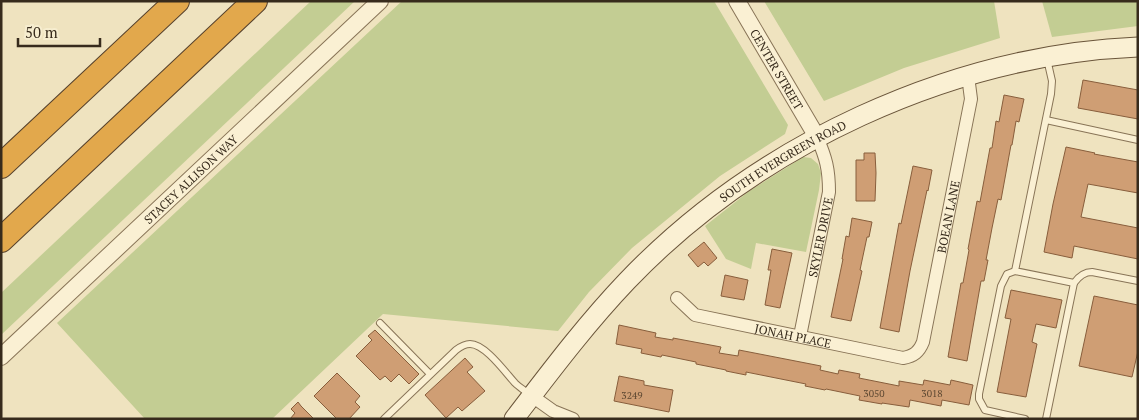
<svg xmlns="http://www.w3.org/2000/svg" width="1139" height="420" font-family="'PT Serif',serif">
  <rect width="100%" height="100%" fill="#efe3bf"/>
  <g fill="#c3cd93">
    <polygon points="311,1 355,1 1,335 1,293"/>
    <polygon points="402,1 714,1 788,125 785,134 720,176 632,248 589,292 558,331 383,314 272,419 145,419 57,323"/>
    <polygon points="764,1 994,1 1000,38 904,68 824,101"/>
    <polygon points="1042,1 1138,1 1138,26 1052,37"/>
    <polygon points="803,157 811,158 818,164 821,173 819,190 806,252 756,243 751,269 726,259 705,226 748,192"/>
  </g>
  <g fill="#cf9e74" stroke="#885e3c">
    <polygon points="1083,80 1138,90 1138,119 1078,108"/>
    <polygon points="1004,95 1024,99 1019,122 1016,121 1012,145 1011,145 1001,200 998,199 992,228 986,260 988,260 984,281 981,281 967,361 948,357 961,283 963,283 969,250 968,249 977,201 980,202 990,148 992,148 996,121 999,122"/>
    <polygon points="1066,147 1095,153 1094,154 1138,162 1138,193 1088,184 1081,217 1138,228 1138,259 1074,246 1072,258 1044,252 1053,204"/>
    <polygon points="864,153 875,153 876,173 875,201 856,201 856,160 864,160"/>
    <polygon points="913,166 932,170 928,191 927,190 910,271 899,332 880,328 899,223 901,224"/>
    <polygon points="852,218 872,222 869,237 867,237 860,270 862,271 851,321 831,317 843,259 842,259 846,236 849,237"/>
    <polygon points="704,242 717,258 708,266 704,262 698,267 688,255"/>
    <polygon points="772,249 792,253 780,308 765,305 771,270 768,270"/>
    <polygon points="725,275 748,280 744,300 721,296"/>
    <polygon points="1011,290 1062,300 1056,328 1036,324 1032,342 1037,344 1026,397 997,392 1011,319 1005,318"/>
    <polygon points="1094,296 1138,305 1138,351 1132,377 1079,366"/>
    <polygon points="619,325 656,333 655,337 673,340 673,338 721,347 719,353 738,356 739,350 821,366 820,370 838,374 839,370 860,374 859,378 899,386 899,381 923,385 924,380 950,385 951,380 973,385 969,405 942,400 941,406 910,400 909,407 882,403 882,404 859,400 860,396 826,389 825,390 805,386 806,384 746,372 746,375 726,371 726,370 696,364 696,362 662,355 661,357 641,353 642,349 616,344"/>
    <polygon points="375,330 419,374 409,384 399,374 391,382 385,376 380,380 356,356 372,340 368,336"/>
    <polygon points="465,358 473,367 467,372 485,391 462,411 458,407 446,418 425,395"/>
    <polygon points="337,373 360,396 355,402 360,407 349,419 337,419 314,396"/>
    <polygon points="619,376 644,381 644,385 673,390 669,412 614,401"/>
    <polygon points="298,402 301,406 314,419 290,419 295,413 291,409"/>
  </g>
  <g fill="none" stroke-linecap="round" stroke-linejoin="round">
    <defs>
      <g id="service">
        <path d="M1047,59L1052,81L1051,94L1015,271L1074,283C1079,276 1084,272 1092,272L1138,281"/>
        <polyline points="1046,120 1138,140"/>
        <polyline points="1015,271 1007,274 1001,286 979,394 979,399 985,410 1025,419"/>
        <polyline points="380,323 430,374"/>
        <path d="M384,419L456,350C460,347 464,344 470,344C485,344 505,372 515,383C520,388 526,391 531,396"/>
        <polyline points="1046,419 1074,283"/>
      </g>
      <g id="minor">
        <path id="s1" d="M677,298L695,315L903,358C914,356 919,352 923,342L969,109L971,99L968,76"/>
        <path id="s2" d="M800,336L829,192C829,169 826,158 817,137"/>
        <polyline points="532,396 553,411 573,419"/>
      </g>
      <g id="tertiary">
        <path id="s3" d="M737,1L817,137"/>
        <path id="s4" d="M1,357L380,1"/>
      </g>
      <g id="secondary">
        <path id="s5" d="M514,419C550,372 586,324 627,281C757,145 950,55 1138,47"/>
      </g>
      <g id="motorway">
        <polyline points="1,166 177,1"/>
        <polyline points="1,240 255,1"/>
      </g>
    </defs>
    <use href="#service" stroke="#887457" stroke-width="8"/>
    <use href="#minor" stroke="#887457" stroke-width="14"/>
    <use href="#tertiary" stroke="#887457" stroke-width="18"/>
    <use href="#secondary" stroke="#6a553a" stroke-width="21"/>
    <use href="#motorway" stroke="#56412c" stroke-width="26"/>
    <use href="#service" stroke="#faf0d3" stroke-width="6"/>
    <use href="#minor" stroke="#faf0d3" stroke-width="12"/>
    <use href="#tertiary" stroke="#faf0d3" stroke-width="16"/>
    <use href="#secondary" stroke="#faf0d3" stroke-width="19"/>
    <use href="#motorway" stroke="#e2a84c" stroke-width="24"/>
  </g>
  <g text-anchor="middle" dominant-baseline="central" stroke-width="5" stroke-linejoin="round" paint-order="stroke">
    <g font-size="10" fill="#5d4832">
      <text x="874" y="393">3050</text>
      <text x="932" y="393">3018</text>
      <text x="632" y="395">3249</text>
    </g>
    <g font-size="12" fill="#372b1c" stroke="#f6edcf">
      <text stroke="none"><textPath href="#s3" startOffset="79">CENTER STREET</textPath></text>
      <text stroke="none"><textPath href="#s5" startOffset="376">SOUTH EVERGREEN ROAD</textPath></text>
      <text stroke="none"><textPath href="#s4" startOffset="260">STACEY ALLISON WAY</textPath></text>
      <text stroke="none"><textPath href="#s1" startOffset="392">BOEAN LANE</textPath></text>
      <text stroke="none"><textPath href="#s2" startOffset="101">SKYLER DRIVE</textPath></text>
      <text stroke="none"><textPath href="#s1" startOffset="125">JONAH PLACE</textPath></text>
    </g>
  </g>
  <rect width="1139" height="420" fill="none" stroke="#372b1c" stroke-width="5"/>
  <path d="M18 38v8h82v-8" fill="none" stroke="#372b1c" stroke-width="2.5"/>
  <text x="25" y="38" font-size="15" fill="#372b1c" stroke="#f6edcf" stroke-width="4" paint-order="stroke">50 m</text>
</svg>
